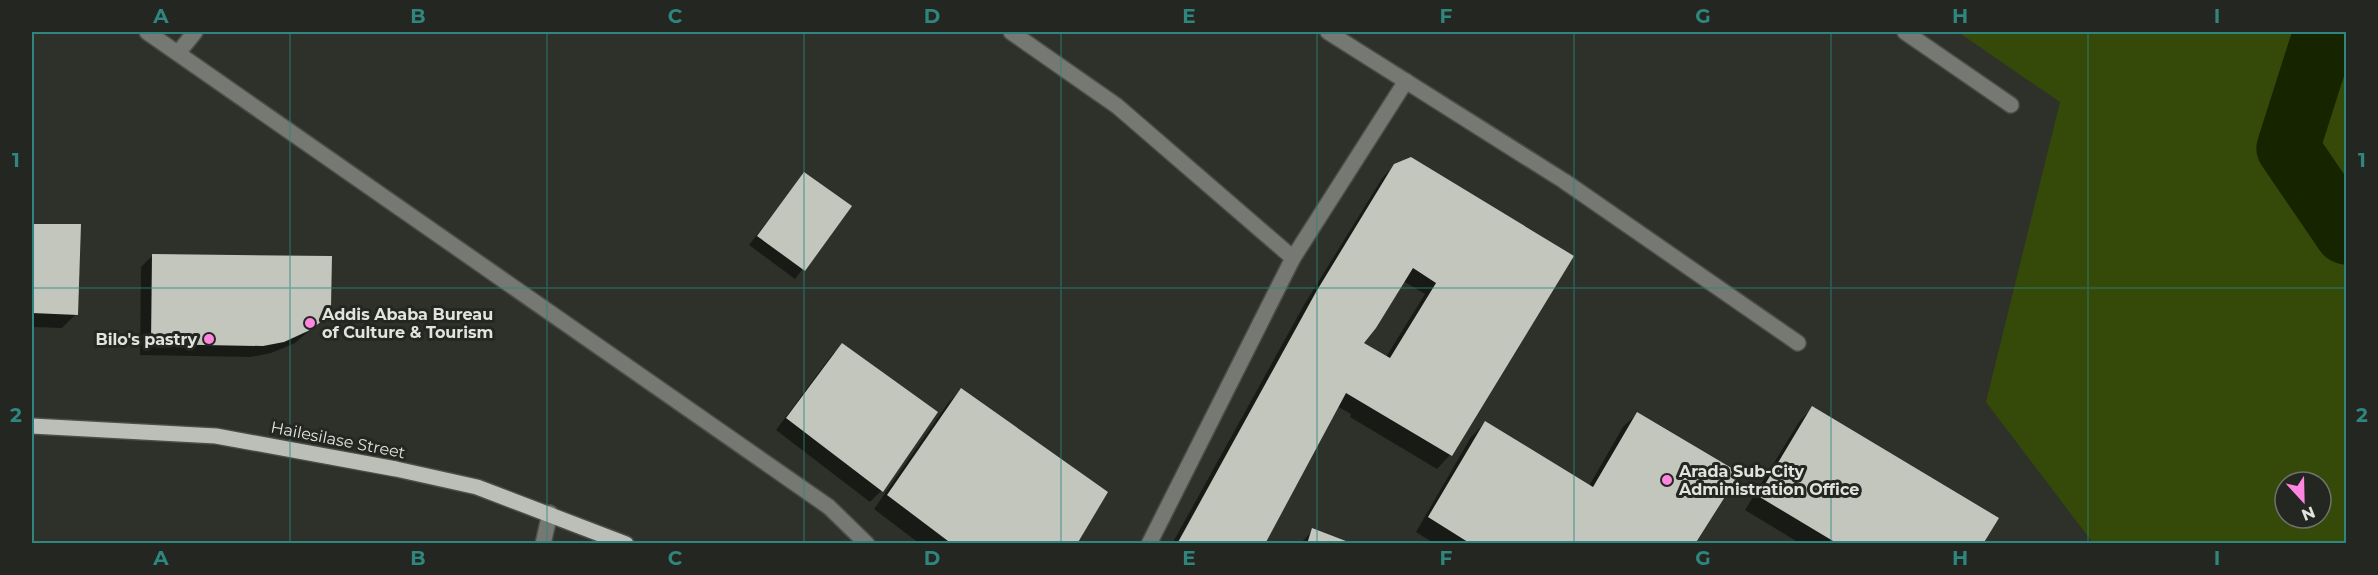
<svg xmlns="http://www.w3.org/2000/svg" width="2378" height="575" font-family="Montserrat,sans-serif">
  <rect width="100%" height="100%" fill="#2e312a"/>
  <path fill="#354a09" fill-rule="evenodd" d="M1958,32H2346V543H2093L1986,402L2060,102ZM2285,482H2321V518H2285Z"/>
  <g fill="#0007" fill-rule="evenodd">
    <path d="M1395,165L1572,256L1450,455L1437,469L1350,417L1351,414L1337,406L1263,544H1172L1304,305L1383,177ZM1403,281L1425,294L1386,357L1362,343Z"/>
    <polygon points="804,174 849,207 795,279 749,245"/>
    <polygon points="32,225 80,225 76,314 62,328 32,327"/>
    <polygon points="152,256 324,318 295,343 271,353 251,357 140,355 141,267"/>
    <polygon points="842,345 936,413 881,491 870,502 776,430 831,356"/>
    <polygon points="961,390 1076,544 920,544 874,509 948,403"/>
    <polygon points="1812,408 1981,544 1801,544 1745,510 1799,422"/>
    <polygon points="1637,414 1693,544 1435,544 1416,532 1471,437 1485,423 1589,486 1623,427"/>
    <polygon points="1313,530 1347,544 1300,544"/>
  </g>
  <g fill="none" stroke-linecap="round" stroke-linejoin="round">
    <polyline stroke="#162400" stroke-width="63" points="2325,32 2288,148 2346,233"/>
  </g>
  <g fill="#c2c6bd" fill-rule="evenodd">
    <path d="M1411,157L1574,256L1452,456L1346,393L1265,544H1177L1316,292L1394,164ZM1413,268L1436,283L1390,358L1364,343L1376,328Z"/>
    <polygon points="804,172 852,206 805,271 757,236"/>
    <polygon points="32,224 81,224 78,315 32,313"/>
    <polygon points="152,254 332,256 331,307 325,319 308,331 284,342 263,346 151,344"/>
    <polygon points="842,343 938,412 883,492 786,418"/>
    <polygon points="961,388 1108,492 1077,544 952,544 887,495"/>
    <polygon points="1812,406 1999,518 1983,544 1838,544 1758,496"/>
    <polygon points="1637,412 1740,473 1695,544 1471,544 1428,517 1485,421 1593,487"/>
    <polygon points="1312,528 1351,543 1351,544 1307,544"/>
  </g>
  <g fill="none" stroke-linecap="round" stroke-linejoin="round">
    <defs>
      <g id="minor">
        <polyline points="147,32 829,507 867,544"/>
        <polyline points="1011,32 1117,106 1293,258"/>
        <polyline points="1328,32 1564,181 1798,343"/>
        <polyline points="1905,32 2011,105"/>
        <polyline points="178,53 195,32"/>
        <polyline points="543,544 550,513"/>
        <polyline points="1149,544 1293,258 1406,81"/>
      </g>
      <polyline id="major" points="32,426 216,436 396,469 477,487 626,544"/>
    </defs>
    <use href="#minor" stroke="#4b4d47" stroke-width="18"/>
    <use href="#major" stroke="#4b4d47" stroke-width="18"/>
    <use href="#minor" stroke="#767874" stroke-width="15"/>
    <use href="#major" stroke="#bcbfb8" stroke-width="15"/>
  </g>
  <path fill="none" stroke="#2e867f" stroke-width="1.5" stroke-opacity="0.55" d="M290,32V544M547,32V544M804,32V544M1061,32V544M1317,32V544M1574,32V544M1831,32V544M2088,32V544M32,288H2346"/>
  <g fill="#fe86e1" stroke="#242721" stroke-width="2">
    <circle cx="310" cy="323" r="6"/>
    <circle cx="209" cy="339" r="6"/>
    <circle cx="1667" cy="480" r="6"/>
  </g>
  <g text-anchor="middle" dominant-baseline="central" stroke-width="6" stroke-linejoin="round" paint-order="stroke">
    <g font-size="16" font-weight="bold" fill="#e1e3df" stroke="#242721" text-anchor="start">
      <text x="322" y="314">Addis Ababa Bureau<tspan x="322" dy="18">of Culture &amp; Tourism</tspan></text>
      <text x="197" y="339" text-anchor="end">Bilo's pastry</text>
      <text x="1679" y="471">Arada Sub-City<tspan x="1679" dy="18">Administration Office</tspan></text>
    </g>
    <g font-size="16" fill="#e1e3df" stroke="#242721">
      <text transform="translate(338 440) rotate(11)">Hailesilase Street</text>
    </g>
  </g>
  <rect width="2378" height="575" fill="none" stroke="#242721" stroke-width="66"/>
  <g transform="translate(2303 500) rotate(158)"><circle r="28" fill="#242721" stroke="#70726d" stroke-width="1.5"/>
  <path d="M0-4.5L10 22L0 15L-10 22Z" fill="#fe86e1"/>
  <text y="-9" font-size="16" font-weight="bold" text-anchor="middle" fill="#e1e3df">N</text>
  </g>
  <rect x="33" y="33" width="2312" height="509" fill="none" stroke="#2e867f" stroke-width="2"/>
  <g font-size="20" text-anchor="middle" font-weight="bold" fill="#2e867f">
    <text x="161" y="23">A</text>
    <text x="418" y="23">B</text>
    <text x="675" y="23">C</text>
    <text x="932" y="23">D</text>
    <text x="1189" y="23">E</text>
    <text x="1446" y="23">F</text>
    <text x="1703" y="23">G</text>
    <text x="1960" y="23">H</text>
    <text x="2217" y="23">I</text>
    <text x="16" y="167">1</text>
    <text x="2362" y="167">1</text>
    <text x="16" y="422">2</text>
    <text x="2362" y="422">2</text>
    <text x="161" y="565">A</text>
    <text x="418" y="565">B</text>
    <text x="675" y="565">C</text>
    <text x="932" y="565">D</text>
    <text x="1189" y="565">E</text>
    <text x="1446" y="565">F</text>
    <text x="1703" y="565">G</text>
    <text x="1960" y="565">H</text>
    <text x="2217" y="565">I</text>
  </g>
</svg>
